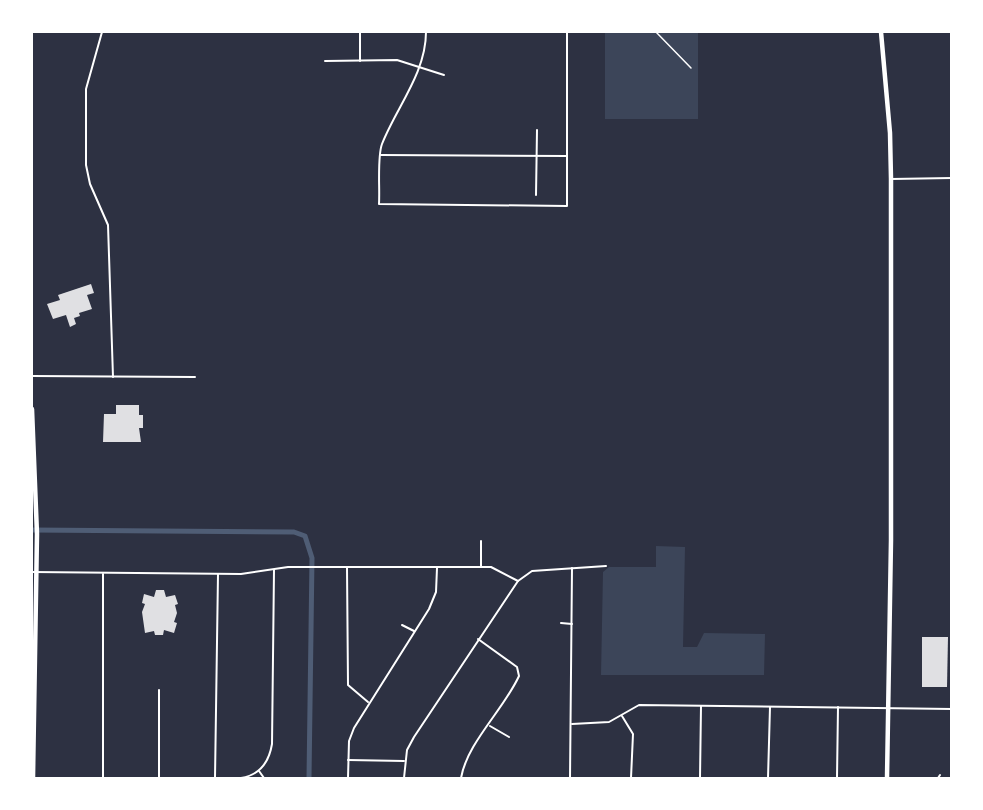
<svg xmlns="http://www.w3.org/2000/svg" width="983" height="810" font-family="'DM Sans',sans-serif">
  <rect width="100%" height="100%" fill="#2d3142"/>
  <g fill="#3c4559">
    <rect x="605" y="32" width="93" height="87"/>
    <polygon points="656,546 685,547 683,647 697,647 704,633 765,634 764,675 601,675 603,572 609,567 656,567"/>
  </g>
  <g fill="none" stroke-linecap="round" stroke-linejoin="round">
    <polyline stroke="#4f5d75" stroke-width="5" points="32,530 294,532 305,536 312,558 309,778"/>
  </g>
  <g fill="#e0e0e3">
    <polygon points="91,284 94,293 87,295 92,309 79,313 80,316 74,318 76,324 70,327 66,315 53,319 47,304 60,300 58,295"/>
    <polygon points="116,405 139,405 139,415 143,415 143,428 139,428 141,442 103,442 104,414 116,414"/>
    <polygon points="156,590 164,590 166,597 175,595 178,604 175,605 177,613 174,622 177,623 174,633 164,630 163,635 155,635 154,631 145,633 142,612 145,604 142,603 144,594 154,597"/>
    <polygon points="922,637 948,637 947,687 922,687"/>
  </g>
  <g fill="none" stroke-linecap="round" stroke-linejoin="round">
    <polyline stroke="#fff" stroke-width="1.5" points="656,32 691,68"/>
    <g stroke="#fff" stroke-width="2">
      <polyline points="102,32 86,89 86,165 90,184 108,225 113,377"/>
      <polyline points="360,32 360,61"/>
      <path d="M426,32C426,73 396,108 382,144C377,157 380,188 379,204L567,206V32"/>
      <polyline points="325,61 397,60 444,75"/>
      <polyline points="381,155 567,156"/>
      <polyline points="891,179 952,178"/>
      <polyline points="536,195 537,130"/>
      <polyline points="32,376 195,377"/>
      <polyline points="481,567 481,541"/>
      <polyline points="347,568 348,685 368,702"/>
      <polyline points="32,572 241,574 288,567 491,567 518,581"/>
      <polyline points="103,574 103,778"/>
      <polyline points="561,623 572,624"/>
      <polyline points="402,625 414,631"/>
      <polyline points="622,716 633,734 631,778"/>
      <polyline points="572,724 609,722 639,705 952,709"/>
      <polyline points="490,726 509,737"/>
      <polyline points="348,760 404,761"/>
      <polyline points="259,771 264,778"/>
      <polyline points="159,778 159,690"/>
      <polyline points="170,778 212,778"/>
      <polyline points="215,778 218,574"/>
      <path d="M241,778C260,775 269,762 272,744L274,570"/>
      <polyline points="348,778 349,741 354,728 429,609 436,592 437,568"/>
      <polyline points="404,778 407,750 414,737 518,581 532,571 606,566"/>
      <path d="M461,778C467,743 504,709 519,676L517,667L478,639"/>
      <polyline points="570,778 572,568"/>
      <polyline points="700,778 701,706"/>
      <polyline points="768,778 770,707"/>
      <polyline points="837,778 838,707"/>
      <polyline points="938,778 940,775"/>
    </g>
    <g stroke="#fff" stroke-width="4.5">
      <polyline points="881,32 890,133 891,179 891,540 887,778"/>
      <polyline points="32,409 37,534 33,778"/>
    </g>
  </g>
  <rect width="983" height="810" fill="none" stroke="#ffffff" stroke-width="66"/>
</svg>
